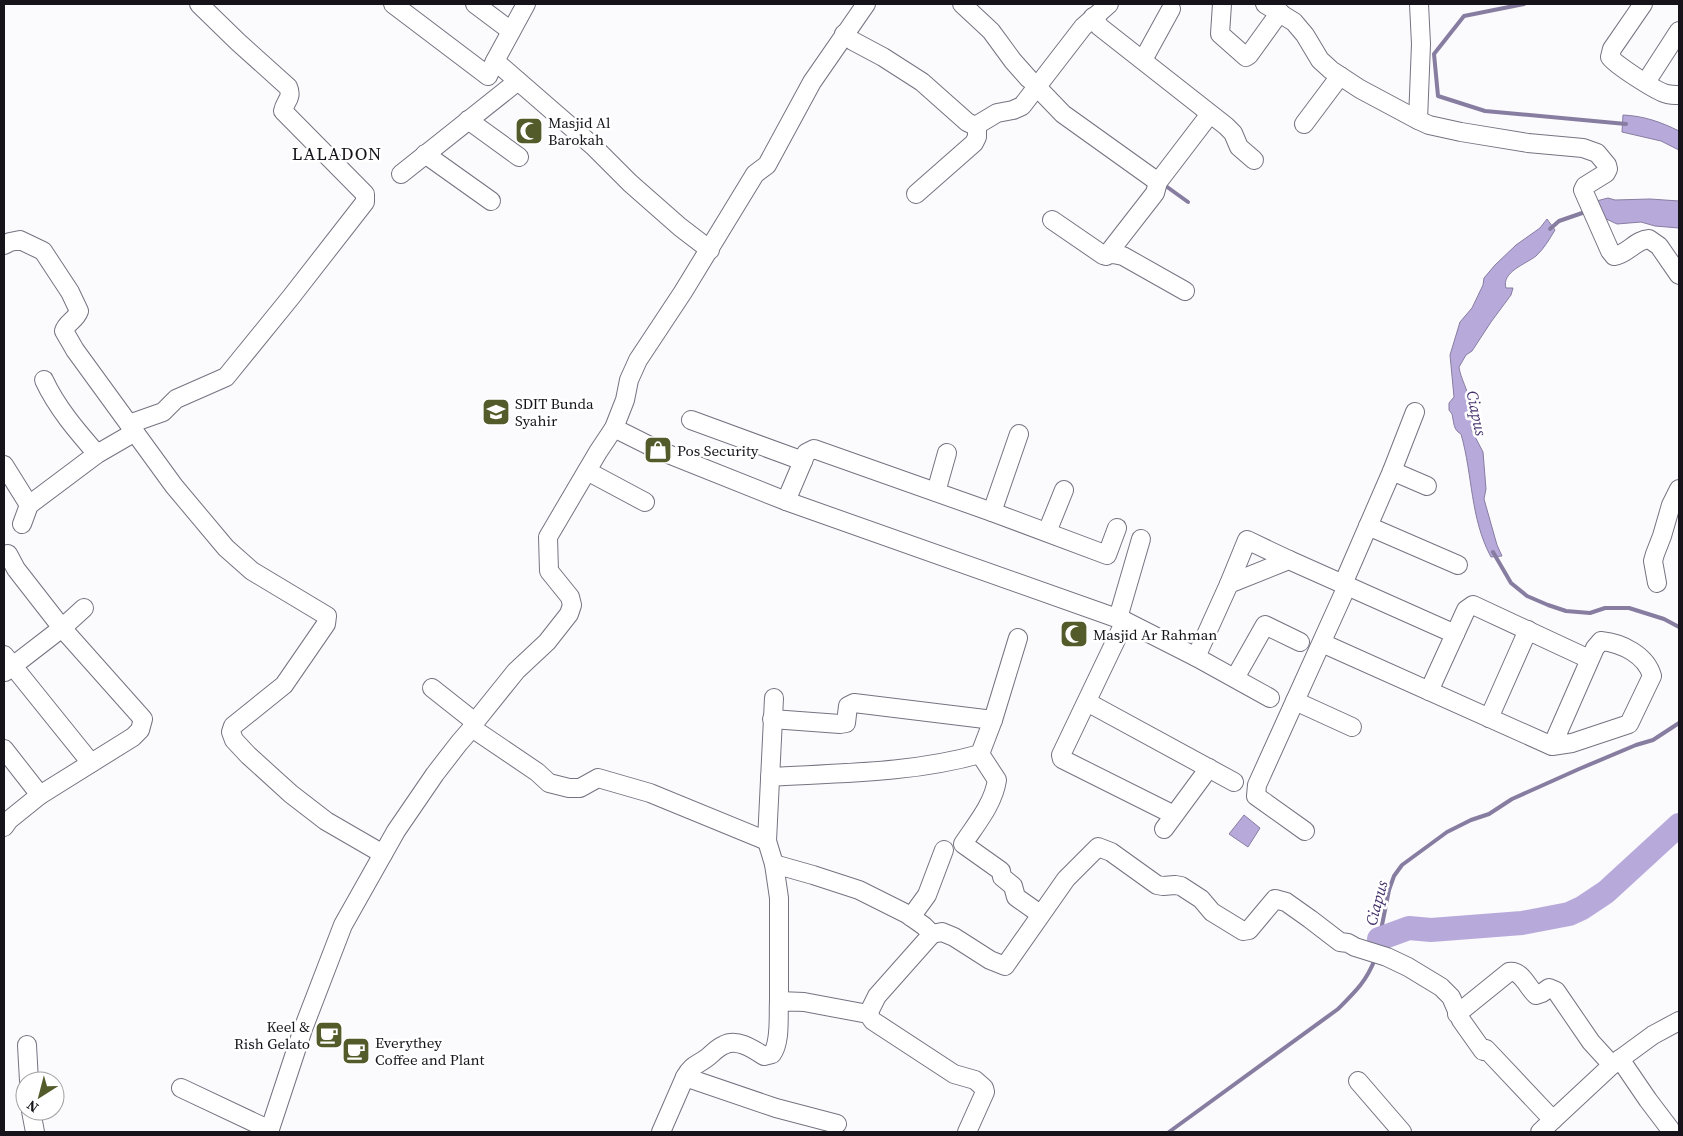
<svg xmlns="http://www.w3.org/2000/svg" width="1683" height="1136" font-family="'Source Serif 4',serif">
  <rect width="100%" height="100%" fill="#fbfafd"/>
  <g fill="#b7aadb" stroke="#877da1">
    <path d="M1623,115C1644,116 1661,122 1679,131V150L1661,141L1622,132Z"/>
    <polygon points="1608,198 1615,200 1650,199 1679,201 1679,228 1655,226 1641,222 1617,224 1602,217 1586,220 1585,204"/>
    <path d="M1547,219L1555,230C1550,238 1544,249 1536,256C1526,264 1501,272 1506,288H1513L1511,295L1491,322L1472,351L1466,355L1459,367C1461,382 1474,398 1468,414L1476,420L1471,429L1483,452L1486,489L1484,499L1497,545L1502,556L1491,557C1470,518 1473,476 1461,434C1453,430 1454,422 1452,414L1449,410V403L1454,397L1450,355L1460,322L1472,308L1483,285L1484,278L1495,265L1516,245L1540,228Z"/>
    <polygon points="1244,815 1260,828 1248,847 1229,834"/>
  </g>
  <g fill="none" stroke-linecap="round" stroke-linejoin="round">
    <g stroke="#877da1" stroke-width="4">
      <polyline points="1524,4 1464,16 1434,54 1438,96 1485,111 1626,124"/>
      <polyline points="1163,184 1188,202"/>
      <polyline points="1550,229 1559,221 1588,211"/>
      <polyline points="1493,552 1511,583 1527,596 1548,605 1566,611 1590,613 1605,608 1629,608 1664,619 1679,627"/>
      <polyline points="1377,950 1389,890 1394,876 1402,865 1447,832 1471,820 1489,814 1512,799 1579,769 1636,745 1653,740 1679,723"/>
      <path d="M1169,1132L1338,1009C1355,992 1366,982 1375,959"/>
    </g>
    <polyline stroke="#b7aadb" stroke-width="24" points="1379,939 1409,928 1431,930 1522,923 1569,914 1582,908 1606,892 1679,825"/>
    <defs>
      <g id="minor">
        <polyline points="393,4 488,76 495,61 593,146 630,183 680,227 710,250"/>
        <polyline points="475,4 511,31"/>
        <polyline points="962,4 991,31 1013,61 1029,79"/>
        <polyline points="1222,4 1220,34 1246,57 1249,55 1280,12"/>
        <path d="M1265,4L1294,22L1305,35L1320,60L1331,70L1360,89L1418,120L1429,125L1461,132L1528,143L1583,148L1597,153L1607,165L1608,169L1606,173L1585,186L1583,190L1610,251L1614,256C1628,254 1635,240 1649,239L1659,246L1679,275"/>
        <path d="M1643,4L1612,49L1610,57C1616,65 1657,92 1667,94C1671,95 1675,95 1679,95"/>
        <polyline points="1093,17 1100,27 1226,126 1233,133 1239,147 1254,160"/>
        <polyline points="844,34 853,41 883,57 922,82 967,122 973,125 977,125 997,113 1013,110 1022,106 1083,27 1109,4"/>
        <polyline points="1143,60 1171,9"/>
        <polyline points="495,61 526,4"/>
        <polyline points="1646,82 1679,31"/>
        <polyline points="1037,87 1063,114 1158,182"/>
        <polyline points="468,120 519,157"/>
        <polyline points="1418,120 1421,44 1419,4"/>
        <polyline points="1304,124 1340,76"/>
        <polyline points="425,154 491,201"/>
        <polyline points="401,174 518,81"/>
        <polyline points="916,194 974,143 977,137 977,125"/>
        <polyline points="1052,220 1103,255 1113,254 1123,256 1185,291"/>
        <path d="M4,245L10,242L20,240L43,251L70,292L79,311C76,320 66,323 64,331L75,350L174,486L226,548L252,571L327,616L326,624L284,685L233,726L231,732L234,740L248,755L291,794L326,821L383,854"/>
        <polyline points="1106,256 1155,193 1158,182 1210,114"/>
        <path d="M44,380C57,408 77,431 97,454"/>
        <polyline points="691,420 803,461 806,453 814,449 992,512 1107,555 1117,528"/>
        <path d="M129,424L163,412L176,399L226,377L291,297L365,202V194L283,111C285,101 293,98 288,87L238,42L199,4"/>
        <polyline points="614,428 658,450 786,501 1125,621 1196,657 1229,584 1289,560 1455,634"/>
        <polyline points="4,465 29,505"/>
        <polyline points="587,471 645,502"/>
        <polyline points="1392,471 1427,486"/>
        <polyline points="936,492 947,453"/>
        <polyline points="786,501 803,461"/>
        <polyline points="992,512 1019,434"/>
        <polyline points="22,524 29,505 97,454 135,432"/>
        <polyline points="1368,526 1458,565"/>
        <polyline points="1047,532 1064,490"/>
        <polyline points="1657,583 1653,561 1655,554 1662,536 1671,505 1679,489"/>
        <polyline points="1229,584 1247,540 1289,560"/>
        <polyline points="1343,584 1392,471 1415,412"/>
        <polyline points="1118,618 1141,539"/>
        <polyline points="1125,621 1061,755 1062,759 1174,815"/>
        <path d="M1322,643L1552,746L1572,743L1629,724L1652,676C1646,655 1622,643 1601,641L1595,648L1552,746"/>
        <polyline points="4,655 91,763"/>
        <polyline points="1196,657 1270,698"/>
        <polyline points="5,672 62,628 84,608"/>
        <polyline points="1235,678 1265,625 1300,642"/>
        <polyline points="432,688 475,722"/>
        <polyline points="1429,691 1466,610 1473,605 1589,659"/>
        <polyline points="774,698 767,841 774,864 779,898 779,1001"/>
        <polyline points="1295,701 1352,727"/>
        <polyline points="1087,702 1234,782"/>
        <polyline points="1489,718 1528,630"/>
        <polyline points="772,719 840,724 846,723 848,706 854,703 993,720"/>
        <polyline points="472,728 537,772 549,783 569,788 580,788 598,778 650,793 767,841"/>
        <polyline points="4,749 40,795"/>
        <path d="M980,754L997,780C993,805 976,824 963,844L1001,871L1002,877L1013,886L1016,897L1040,914"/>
        <path d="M770,777C840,773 913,773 980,754L993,720L1018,638"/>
        <polyline points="4,827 9,820 40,795 133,737 140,730 143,719 62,628 16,569 8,554"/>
        <polyline points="1164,829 1209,768"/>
        <polyline points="1305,831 1256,796 1257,785 1347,586"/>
        <polyline points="774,864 813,875 859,890 907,914 924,926 932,934 877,996 868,1014"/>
        <polyline points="911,917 927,895 944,850"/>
        <polyline points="932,934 942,932 954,937 990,960 1005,966 1066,879 1098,847 1111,852 1157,885 1163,886 1175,885 1181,886 1201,899 1212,912 1243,931 1249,930 1275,899 1286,902 1310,919 1340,942 1348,943 1355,947 1387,957 1408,967 1441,987 1451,997 1461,1020 1483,1051 1486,1049 1553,1120"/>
        <path d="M1457,1014L1509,972C1522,970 1527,987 1536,995L1542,993L1549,988L1556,991L1591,1042L1612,1065"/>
        <polyline points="27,1045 29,1081"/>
        <polyline points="1620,1059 1648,1100 1670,1129"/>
        <polyline points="685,1077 776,1108 837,1124"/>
        <polyline points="1358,1081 1402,1132"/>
        <polyline points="181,1088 270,1130"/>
        <polyline points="31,1111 35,1132"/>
        <polyline points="269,1132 303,1029 343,925 396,831 435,774 459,743 472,728 475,722 516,671 547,642 569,614 572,605 570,597 549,571 548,537 598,452 614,428 625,400 629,380 638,360 683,292 755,174 767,165 812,82 866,4"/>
        <path d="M661,1132L685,1077C692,1064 698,1065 708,1057C713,1053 718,1047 724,1045C737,1038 753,1049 764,1056L772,1054C781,1042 778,1016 779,1001L804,1002L868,1014L873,1021L954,1074L975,1080L984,1088L985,1092L967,1132"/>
        <polyline points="1540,1132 1612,1065 1653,1035 1679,1021"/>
      </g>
    </defs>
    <use href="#minor" stroke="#767381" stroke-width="20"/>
    <use href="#minor" stroke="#fff" stroke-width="18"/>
  </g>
  <defs>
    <symbol id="mosque-square" viewBox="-11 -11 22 22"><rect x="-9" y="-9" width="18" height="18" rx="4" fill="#525b29" stroke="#fff"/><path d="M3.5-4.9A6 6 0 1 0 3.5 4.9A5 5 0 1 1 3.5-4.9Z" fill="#fff"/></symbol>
    <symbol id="school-square" viewBox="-11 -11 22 22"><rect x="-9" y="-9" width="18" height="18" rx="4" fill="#525b29" stroke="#fff"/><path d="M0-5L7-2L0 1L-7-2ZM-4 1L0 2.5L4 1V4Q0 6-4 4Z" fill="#fff"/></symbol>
    <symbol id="shop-square" viewBox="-11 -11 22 22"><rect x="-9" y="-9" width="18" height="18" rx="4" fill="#525b29" stroke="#fff"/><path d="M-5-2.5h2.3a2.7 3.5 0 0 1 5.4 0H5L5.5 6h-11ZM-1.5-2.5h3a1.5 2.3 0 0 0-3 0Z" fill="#fff"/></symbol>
    <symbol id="cafe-square" viewBox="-11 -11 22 22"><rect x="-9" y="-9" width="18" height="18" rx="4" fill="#525b29" stroke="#fff"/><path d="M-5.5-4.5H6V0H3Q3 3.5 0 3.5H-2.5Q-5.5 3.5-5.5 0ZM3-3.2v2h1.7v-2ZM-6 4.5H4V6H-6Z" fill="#fff"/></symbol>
  </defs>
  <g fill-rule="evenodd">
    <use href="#mosque-square" x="513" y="115" width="32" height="32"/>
    <use href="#school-square" x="480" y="396" width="32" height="32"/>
    <use href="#shop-square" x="642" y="434" width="32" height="32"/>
    <use href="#mosque-square" x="1058" y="618" width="32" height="32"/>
    <use href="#cafe-square" x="313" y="1019" width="32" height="32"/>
    <use href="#cafe-square" x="340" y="1035" width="32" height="32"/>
  </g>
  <g text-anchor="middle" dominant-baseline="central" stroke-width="5" stroke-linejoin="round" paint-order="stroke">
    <g font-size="15" fill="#16141a" stroke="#fff" text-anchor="start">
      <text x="548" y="122">Masjid Al<tspan x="548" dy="17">Barokah</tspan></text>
      <text x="515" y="403">SDIT Bunda<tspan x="515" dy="17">Syahir</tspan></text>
      <text x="677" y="450">Pos Security</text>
      <text x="1093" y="634">Masjid Ar Rahman</text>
      <text x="310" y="1026" text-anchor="end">Keel &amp;<tspan x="310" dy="17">Rish Gelato</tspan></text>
      <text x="375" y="1042">Everythey<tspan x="375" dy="17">Coffee and Plant</tspan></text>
    </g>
    <g font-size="16" font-style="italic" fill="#45316c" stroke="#fff">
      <text transform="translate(1477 413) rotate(78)">Ciapus</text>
      <text transform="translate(1376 903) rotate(-75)">Ciapus</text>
    </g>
    <g font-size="18" letter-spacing="1" fill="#16141a" stroke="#fff">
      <text x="337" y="153">LALADON</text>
    </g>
  </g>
  <rect width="1683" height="1136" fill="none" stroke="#16141a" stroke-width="10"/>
  <g transform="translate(40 1096) rotate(216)"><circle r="24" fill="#ffffff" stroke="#a2a1a3"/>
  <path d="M0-4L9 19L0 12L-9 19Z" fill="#525b29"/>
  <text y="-8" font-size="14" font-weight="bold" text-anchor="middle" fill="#16141a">N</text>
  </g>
</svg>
